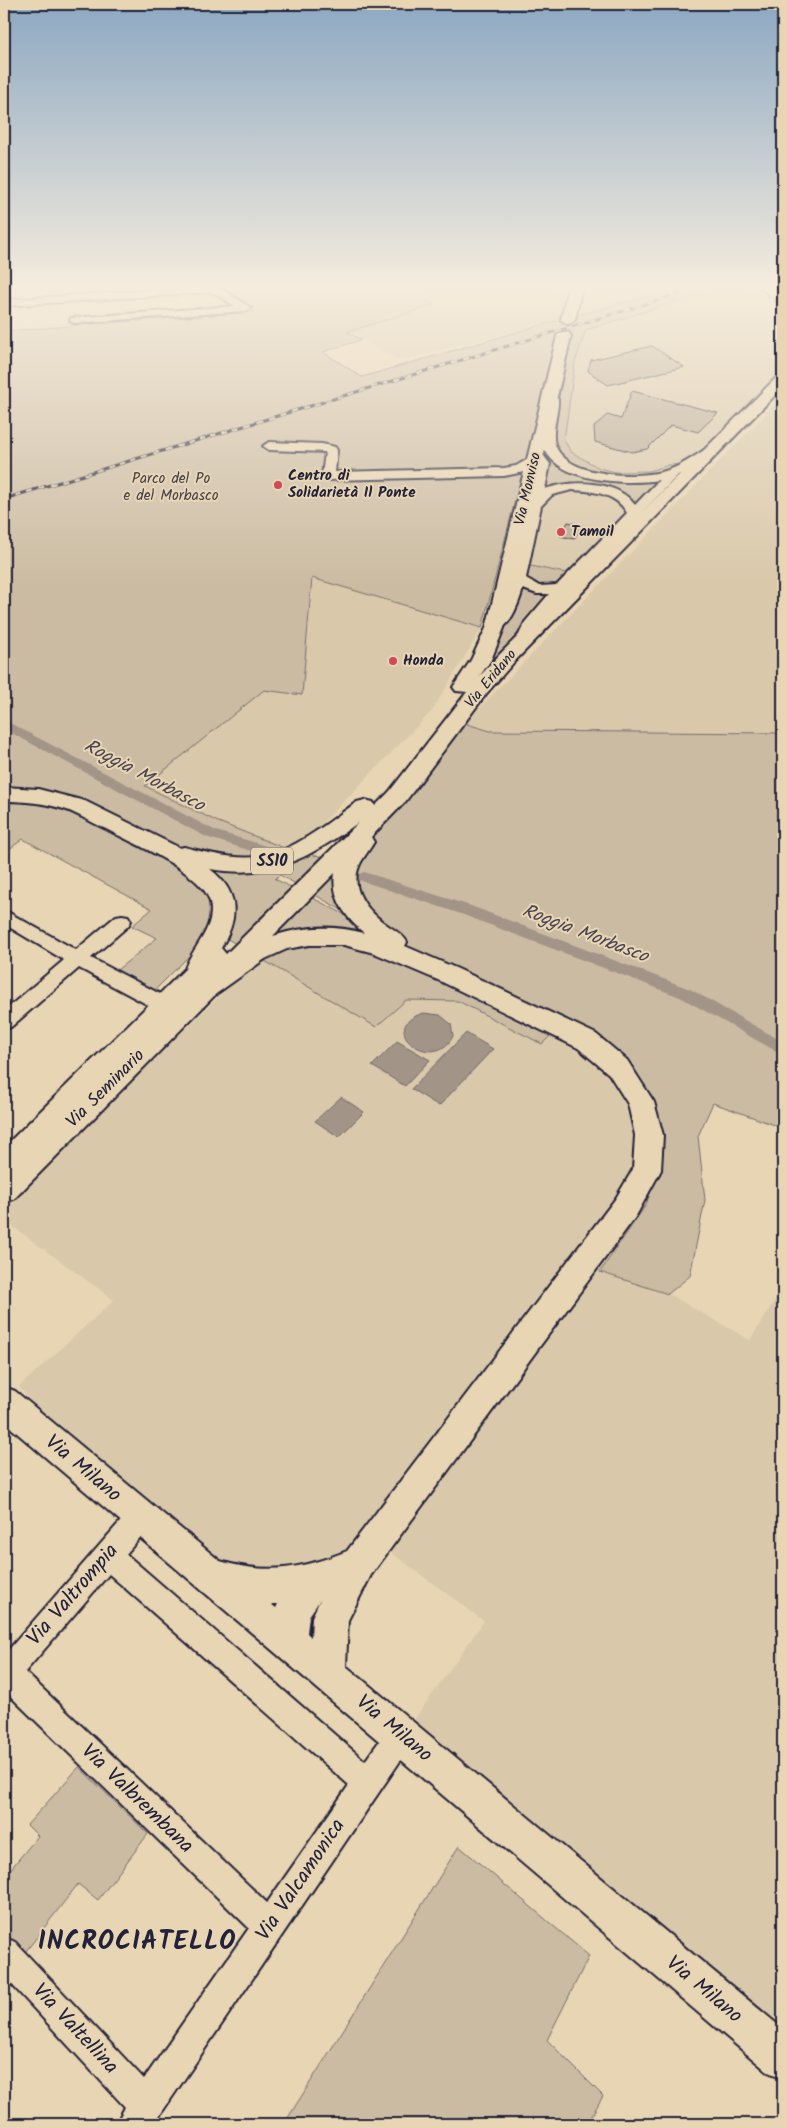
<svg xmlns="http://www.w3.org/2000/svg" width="787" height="2128" font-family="Kalam,sans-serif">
  <rect width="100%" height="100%" fill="#e8d5b3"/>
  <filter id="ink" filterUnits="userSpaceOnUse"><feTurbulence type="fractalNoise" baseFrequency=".02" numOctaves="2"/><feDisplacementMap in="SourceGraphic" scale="10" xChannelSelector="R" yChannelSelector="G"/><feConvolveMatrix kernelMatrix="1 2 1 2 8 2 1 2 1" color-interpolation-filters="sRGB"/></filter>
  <g filter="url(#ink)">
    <g fill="#d9c8aa">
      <polygon points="404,287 681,287 400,361 344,331 434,305"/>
      <polygon points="723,287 762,287 783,304 783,373 701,453 686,464 669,465 649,471 616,472 599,468 571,452 564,440 575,362 586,330"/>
      <polygon points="783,396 783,733 490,731 466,724 467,721"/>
      <polygon points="562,485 623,495 633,501 638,508 570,574 526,565 540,495"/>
      <polygon points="313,578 482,628 432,711 305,841 240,861 4,738 4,634 296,690 308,632"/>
      <polygon points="258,959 406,1000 458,1001 542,1044 564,1022 617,1052 653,1100 659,1135 653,1183 646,1205 601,1272 668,1294 750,1340 783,1287 783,2049 606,1911 402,1737 484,1621 375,1541 300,1649 111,1492 19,1387 114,1300 4,1220 4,1204"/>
    </g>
    <g fill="#cbbba2" stroke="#766e6e" fill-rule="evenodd">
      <path d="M248,287H404L434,305L347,332L361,340L323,352L362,377L562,319L482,628L312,578L302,695L264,690L145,786L216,821L292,851L346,861L420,785L463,723L467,721V724L490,731L783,733V1128L713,1103L698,1136L705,1200L690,1276L668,1294L600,1272L646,1205L653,1183L659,1135L653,1100L617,1052L564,1022L542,1044L458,1001L406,1000L376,1027L216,932L209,936L155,990L117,970L157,938L132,926L152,909L23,839L4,853V331L254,312L227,292ZM280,875L391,938L275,879Z"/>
      <path d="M681,287H723L586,330L575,362L564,440L571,452L599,468L616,472L649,471L669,465L686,464L638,508C630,496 612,488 598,486C587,484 552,493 540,495L574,316Z"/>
      <path d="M526,565L570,574C553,591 546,590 525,580Z"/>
      <polygon points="523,589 544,594 547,597 503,651 476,680 499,633 515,613 521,590"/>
      <polygon points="79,1767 148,1834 98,1900 78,1884 23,1955 4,1935 4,1877 38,1836 27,1825"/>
      <polygon points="459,1846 589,1956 547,2040 603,2096 587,2124 505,2124 501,2120 498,2124 284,2124"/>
    </g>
    <g fill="#a29588" stroke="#6f6769">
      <path d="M424,1013L440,1015L451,1024L453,1036C434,1075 373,1027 424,1013Z"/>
      <polygon points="466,1033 493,1049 439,1106 411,1089"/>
      <polygon points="397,1041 430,1060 405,1086 372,1066"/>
      <polygon points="341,1097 364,1112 339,1137 315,1121"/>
    </g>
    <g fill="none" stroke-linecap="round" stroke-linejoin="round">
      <g fill="#a29588" fill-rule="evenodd">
        <polygon points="4,720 216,831 276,849 278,852 276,855 271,857 206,837 4,729"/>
        <polygon points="364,872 471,906 690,989 783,1042 783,1055 680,997 461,914 359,880 357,877 359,874"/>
      </g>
    </g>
    <g fill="#b7a895" stroke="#22223b">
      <polygon points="652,346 684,367 608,385 588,371 591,360"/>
      <polygon points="632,391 718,413 698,432 671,425 647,449 632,452 595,442 594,427 607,415 621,419"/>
      <polygon points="568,522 582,525 574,539 560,536"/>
    </g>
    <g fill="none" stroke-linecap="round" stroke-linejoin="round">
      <polyline stroke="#c0b19b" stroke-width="15" stroke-dasharray="15 8" stroke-linecap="butt" points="564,336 568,320"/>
      <defs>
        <g id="minor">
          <polygon points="195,287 219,287 251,308 246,311 75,323 71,322 70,320 71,318 235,306 213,292 4,306 4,300"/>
          <path d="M552,396L558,399C559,414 549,435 557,449C572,477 637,479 665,471C680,467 693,457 706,449L710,448L716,452L695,467L678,475L566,592L537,626L527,646H517L515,643L525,622L549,594H537L523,589C519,603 508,635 490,631L488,628L504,607L512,579L537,464L524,472L504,476L328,480L322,476L325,452L269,450L263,446L269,442L322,444L335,447L337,450L335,472L504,468L516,466L532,457L530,454L536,450L540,451L550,464L545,489C572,480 616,479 635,505L659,480C628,485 555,483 543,445C539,431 547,414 546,399ZM572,490C593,491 616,493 627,513L557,585L539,586L526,578L541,506L552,495Z"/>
          <polygon points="4,910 76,950 116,916 122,915 128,916 131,921 128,926 91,958 164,996 167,1001 164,1006 157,1008 150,1006 79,968 11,1027 4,1029 4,1011 64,960 4,924"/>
          <path d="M141,1504L150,1508L154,1517L150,1526L126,1554L365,1761L391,1725L401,1721L411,1725L415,1735L411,1745L158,2118L153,2124H116L125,2107L4,1976V1937L15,1942L144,2079L249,1928L4,1690V1655L132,1508ZM109,1574L349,1785L267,1903L25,1672Z"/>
        </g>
        <g id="major">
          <polygon points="568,287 582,287 575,320 568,324 561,320"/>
          <polygon points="760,287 775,287 783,293 783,303 778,302"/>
          <path d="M564,332L569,333L571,336L504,628L491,660L479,677L500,654L778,376L783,375V387L514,662L486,694L405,802L371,837L374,842C370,849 365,855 361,862C348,886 365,908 383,922C392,929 402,933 407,942L405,946L458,969L596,1034L627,1060L654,1102L663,1135L661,1170L636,1216L371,1575L348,1620L346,1666L783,2029V2078L768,2072L4,1422V1387L15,1391L220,1561C267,1575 302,1569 347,1551L616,1198L633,1169L635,1135L628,1104L609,1074L578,1048L440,981L374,953L344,945H309L287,949L265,959L216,994L14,1199L4,1203V1147L185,969C192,947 216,929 210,902C203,872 132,843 106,829C92,823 79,814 64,809C45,803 24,801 4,801V787L38,789L85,801L180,848L184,847C212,854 247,863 275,853C305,842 331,820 357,802L365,800L373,802L375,806L389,792L467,692L456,691L453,687L471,660L486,628L557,336L559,333ZM359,822L226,954L221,948C239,918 240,892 210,869C273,880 310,857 359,822ZM335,873C331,898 346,918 364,933C334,925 303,926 273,936ZM320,1600L312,1617L311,1637L307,1633L309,1616ZM271,1604H278L276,1608Z"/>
        </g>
      </defs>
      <use href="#minor" stroke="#22223b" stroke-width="4"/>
      <use href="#major" stroke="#22223b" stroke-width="4"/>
      <use href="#minor" fill="#e8d5b3" fill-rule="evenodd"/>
      <use href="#major" fill="#e8d5b3" fill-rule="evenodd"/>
      <defs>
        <polyline id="rail" points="4,499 702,287"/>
      </defs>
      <use href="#rail" stroke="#22223b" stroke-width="3"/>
      <use href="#rail" stroke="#e8d5b3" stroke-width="2" stroke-dasharray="6" stroke-linecap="butt"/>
    </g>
  </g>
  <linearGradient id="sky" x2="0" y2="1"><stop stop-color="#8ca8c2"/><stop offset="0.49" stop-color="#f5ecdd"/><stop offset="1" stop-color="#f5ecdd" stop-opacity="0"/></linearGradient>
  <rect width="787" height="585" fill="url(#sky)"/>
  <g fill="#d1495b" stroke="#e8d5b3" stroke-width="2">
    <circle cx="278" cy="485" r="5"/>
    <circle cx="561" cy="532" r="5"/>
    <circle cx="393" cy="661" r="5"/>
  </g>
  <g text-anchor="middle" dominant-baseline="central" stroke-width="4" stroke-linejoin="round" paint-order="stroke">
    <g font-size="15" font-weight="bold" fill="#22223b" stroke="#e8d5b3" text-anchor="start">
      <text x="288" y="476">Centro di<tspan x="288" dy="17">Solidarietà Il Ponte</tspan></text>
      <text x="571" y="532">Tamoil</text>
      <text x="403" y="661">Honda</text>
    </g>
    <g font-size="15" fill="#444150" stroke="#e8d5b3">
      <text x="171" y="479">Parco del Po<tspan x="171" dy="17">e del Morbasco</tspan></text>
    </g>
    <g font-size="15" fill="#22223b" stroke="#e8d5b3">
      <text transform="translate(528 489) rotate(-77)">Via Monviso</text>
      <text transform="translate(491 679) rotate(-50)">Via Eridano</text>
    </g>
    <rect fill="#e8d5b3" stroke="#5d585f" stroke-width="1" x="251" y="847.5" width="42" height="27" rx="4"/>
    <g font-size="16" font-weight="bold" fill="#22223b">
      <text x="272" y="861">SS10</text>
    </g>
    <g font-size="18" fill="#22223b" stroke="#e8d5b3">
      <text transform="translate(106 1089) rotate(-45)">Via Seminario</text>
    </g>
    <g font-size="19" font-style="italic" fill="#484452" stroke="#e8d5b3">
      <text transform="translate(144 776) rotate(28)">Roggia Morbasco</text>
      <text transform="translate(585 934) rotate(21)">Roggia Morbasco</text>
    </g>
    <g font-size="21" fill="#22223b" stroke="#e8d5b3">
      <text transform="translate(83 1469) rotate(40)">Via Milano</text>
      <text transform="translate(73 1595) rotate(-49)">Via Valtrompia</text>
      <text transform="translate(394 1729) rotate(40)">Via Milano</text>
      <text transform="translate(137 1799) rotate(44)">Via Valbrembana</text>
      <text transform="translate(301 1880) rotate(-56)">Via Valcamonica</text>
      <text transform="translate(704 1990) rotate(40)">Via Milano</text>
      <text transform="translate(75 2029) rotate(47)">Via Valtellina</text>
    </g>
    <g font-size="26" font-weight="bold" letter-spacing="1" fill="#22223b" stroke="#e8d5b3">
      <text x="137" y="1942">INCROCIATELLO</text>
    </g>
  </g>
  <rect width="787" height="2128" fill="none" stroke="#e8d5b3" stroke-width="20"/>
  <rect x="10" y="10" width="767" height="2108" fill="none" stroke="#22223b" stroke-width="2" filter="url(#ink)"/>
</svg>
